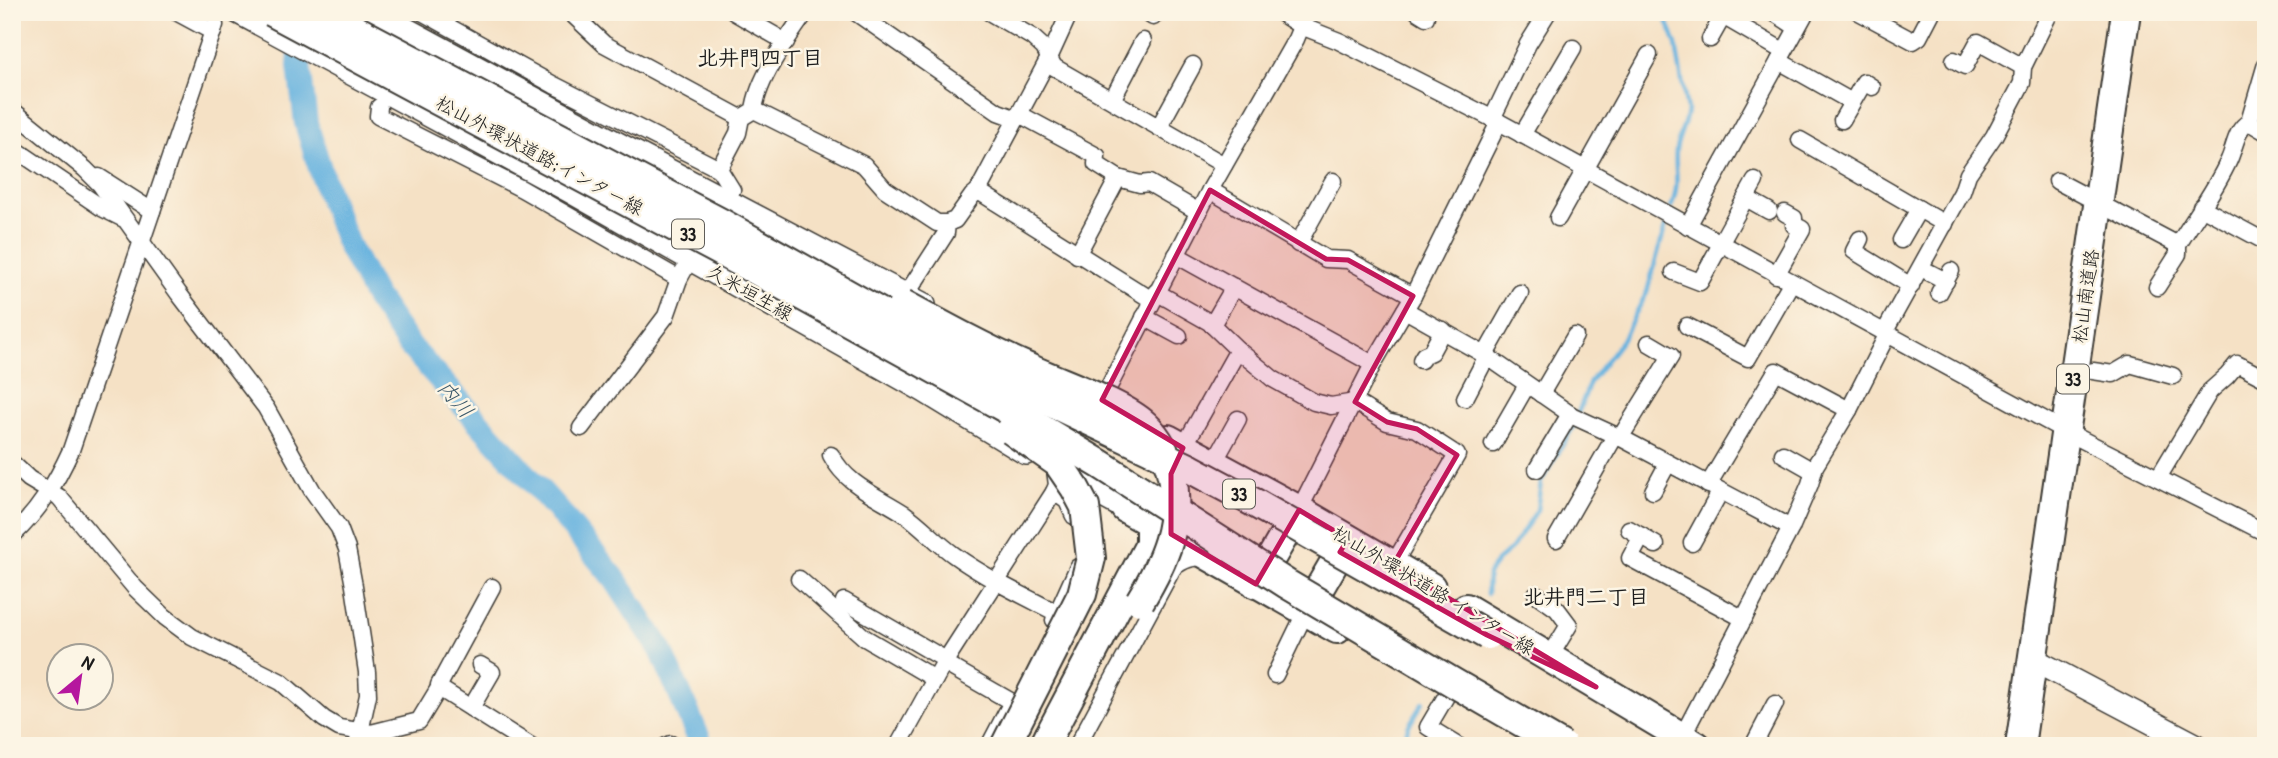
<svg xmlns="http://www.w3.org/2000/svg" width="2278" height="758" font-family="'Patrick Hand','Klee One',sans-serif">
  <rect width="100%" height="100%" fill="#fcf5e5"/>
  <filter id="ink" filterUnits="userSpaceOnUse"><feTurbulence type="fractalNoise" baseFrequency=".0143" numOctaves="2"/><feDisplacementMap in="SourceGraphic" scale="14" xChannelSelector="R" yChannelSelector="G"/><feConvolveMatrix kernelMatrix="1 2 1 2 8 2 1 2 1" color-interpolation-filters="sRGB"/></filter>
  <filter id="wash" filterUnits="userSpaceOnUse"><feTurbulence type="fractalNoise" baseFrequency=".00686" numOctaves="4" result="noise"/><feDisplacementMap in="SourceGraphic" scale="28" xChannelSelector="R" yChannelSelector="G"/><feGaussianBlur stdDeviation="1.57" result="paint"/><feColorMatrix in="noise" values="0 0 0 0 0 0 0 0 0 0 0 0 0 0 0 0 0 1.4 0 .05"/><feComposite in="paint" operator="in"/></filter>
  <g filter="url(#wash)">
    <rect width="100%" height="100%" fill="#f5e1c5"/>
    <g fill="none" stroke-linecap="round" stroke-linejoin="round">
      <g stroke="#66b2df" stroke-width="4.5">
        <path d="M1664,12L1676,45L1687,110C1686,124 1678,136 1676,150C1674,173 1681,181 1671,207"/>
        <polyline points="1578,413 1590,382 1622,340 1647,292 1666,224"/>
        <polyline points="1487,594 1488,574 1499,559 1511,549 1530,521 1537,510 1541,482 1575,424"/>
        <polyline points="1403,746 1408,727 1423,702"/>
      </g>
      <polyline stroke="#66b2df" stroke-width="24" points="304,12 299,66 306,123 327,191 348,245 375,296 408,344 557,509 614,578 661,650 702,746"/>
    </g>
  </g>
  <g filter="url(#ink)">
    <g fill="none" stroke-linecap="round" stroke-linejoin="round">
      <defs>
        <g id="street">
          <polyline points="176,12 213,32"/>
          <polyline points="422,12 554,85 719,169"/>
          <polyline points="570,12 604,44 741,118"/>
          <polyline points="734,12 786,42"/>
          <polyline points="855,12 998,112 1017,119"/>
          <polyline points="989,12 1032,37 1044,48 1054,67 1224,165"/>
          <polyline points="1145,12 1153,17"/>
          <polyline points="1279,12 1301,26 1339,41 1499,122 2065,431 2266,533"/>
          <polyline points="1418,12 1426,17"/>
          <polyline points="1716,12 1783,51"/>
          <polyline points="1773,12 1796,27"/>
          <polyline points="1859,12 1913,41 1919,37 1932,12"/>
          <polyline points="1710,39 1723,16"/>
          <polyline points="1954,60 1965,66 1978,42 2023,67"/>
          <polyline points="1779,61 1852,102"/>
          <polyline points="2266,64 2249,122 2266,132"/>
          <polyline points="1112,100 1143,41"/>
          <polyline points="379,107 378,116 522,189 679,279"/>
          <polyline points="12,110 85,169 100,184 179,294 266,408 312,490 339,528 347,549 354,586 367,672 368,695 357,746"/>
          <polyline points="754,110 864,165 885,189 937,223 947,223 955,220 972,196 978,191 1152,300"/>
          <polyline points="1019,114 1097,156 1096,164 1118,178"/>
          <polyline points="1492,119 1528,44 1548,12"/>
          <polyline points="1842,120 1864,82 1872,87"/>
          <polyline points="1159,127 1193,65"/>
          <polyline points="1522,135 1573,48"/>
          <polyline points="1800,140 1945,224"/>
          <polyline points="12,147 102,208 122,218"/>
          <polyline points="99,177 152,211"/>
          <polyline points="2057,181 2178,245"/>
          <polyline points="1210,190 1326,259 1348,260 1413,296"/>
          <polyline points="978,191 1049,58 1070,12"/>
          <polyline points="1746,198 1769,211"/>
          <path d="M725,200L732,190L719,169L738,133L741,118L754,110C758,78 787,39 806,12"/>
          <polyline points="2201,207 2266,242"/>
          <polyline points="1558,218 1649,55"/>
          <polyline points="1688,226 1806,12"/>
          <polyline points="1860,239 1854,251 1911,286"/>
          <polyline points="1901,240 1919,209"/>
          <polyline points="1298,244 1333,181"/>
          <polyline points="1720,244 1755,181"/>
          <polyline points="1077,255 1118,178 1140,184 1149,183 1199,212"/>
          <polyline points="1176,255 1373,364"/>
          <polyline points="1921,268 1946,281"/>
          <polyline points="1674,272 1700,282 1721,244"/>
          <polyline points="1776,275 1802,229 1794,225 1794,218 1785,213"/>
          <path d="M2157,287L2178,254V245C2195,217 2216,189 2229,160C2235,147 2236,129 2249,122"/>
          <polyline points="1156,292 1209,322 1238,350 1273,379 1314,402 1331,406 1355,402 1387,422 1417,429 1457,455 1393,565"/>
          <polyline points="1939,293 1951,271"/>
          <polyline points="906,295 946,233 947,223"/>
          <polyline points="1405,310 1485,355 1573,416 1623,439 1791,528"/>
          <polyline points="1144,317 1179,336"/>
          <polyline points="1212,325 1234,287"/>
          <polyline points="1687,326 1748,358 1791,283"/>
          <polyline points="1884,333 1962,192 1968,174 1994,136 2022,83 2023,67 2050,12"/>
          <polyline points="1485,355 1520,293"/>
          <polyline points="1421,360 1424,355 1431,352 1443,330"/>
          <polyline points="2093,371 2113,374 2130,364 2173,376"/>
          <polyline points="1541,394 1575,336"/>
          <polyline points="1465,398 1487,356"/>
          <polyline points="1102,400 1210,190 1296,39 1307,12"/>
          <polyline points="581,428 666,316 679,279 684,270"/>
          <polyline points="1620,438 1671,356 1649,343"/>
          <polyline points="1493,444 1527,385"/>
          <polyline points="1183,448 1238,350"/>
          <polyline points="1783,454 1813,471"/>
          <path d="M831,455C847,486 878,496 905,514C922,526 937,543 954,555C986,578 1022,595 1057,613"/>
          <polyline points="12,463 29,479 59,497 135,588 165,617 192,637 281,682 324,719 339,728 371,733 419,721 439,688 531,746"/>
          <polyline points="1213,464 1238,419"/>
          <polyline points="1537,469 1570,414"/>
          <polyline points="1055,470 1057,485 1054,492 1067,501 1074,516"/>
          <polyline points="2158,478 2210,391 2227,376 2237,364 2266,379"/>
          <polyline points="1708,485 1776,371 1849,410"/>
          <polyline points="1653,491 1668,463"/>
          <polyline points="1299,510 1373,364 1413,296 1499,122"/>
          <polyline points="1629,529 1656,545"/>
          <path d="M12,536C39,511 56,483 71,450L215,25"/>
          <polyline points="1642,536 1630,558 1744,619"/>
          <polyline points="1556,539 1615,436"/>
          <polyline points="1692,543 1720,492"/>
          <polyline points="799,579 865,638 935,679"/>
          <polyline points="1536,594 1557,609 1569,625 1549,658"/>
          <polyline points="844,601 946,660"/>
          <polyline points="1054,620 1078,567"/>
          <polyline points="944,663 1012,702 989,746"/>
          <polyline points="1275,675 1306,611"/>
          <polyline points="439,688 439,685 492,587"/>
          <polyline points="1448,693 1428,727 1459,746"/>
          <polyline points="471,708 492,672 480,665"/>
          <polyline points="1682,737 1791,528 1810,484 1815,466 1849,410 1887,335"/>
          <polyline points="666,746 671,744 673,746"/>
          <polyline points="898,746 944,663 1054,492"/>
          <path d="M1077,746L1173,568C1184,559 1192,557 1207,557"/>
          <polyline points="1753,746 1775,704"/>
        </g>
        <g id="secondary">
          <polyline points="238,12 570,191 923,390 1026,453"/>
          <polyline points="374,12 599,134 924,305"/>
          <polyline points="1068,477 1125,508"/>
          <polyline points="2032,659 2197,746"/>
        </g>
        <g id="highway">
          <polyline points="1168,439 1299,510 1431,587"/>
          <polyline points="1125,508 1337,629"/>
          <polyline points="1256,584 1299,510"/>
          <polyline points="1466,608 1697,746"/>
          <polyline points="1306,611 1348,539"/>
          <polyline points="1050,734 1150,544 1150,521 1156,507"/>
          <polyline points="2020,746 2126,12"/>
        </g>
      </defs>
      <use href="#street" stroke="#3d3a35" stroke-width="19"/>
      <use href="#secondary" stroke="#3d3a35" stroke-width="26"/>
      <use href="#highway" stroke="#3d3a35" stroke-width="32"/>
      <use href="#street" stroke="#fff" stroke-width="16"/>
      <use href="#secondary" stroke="#fff" stroke-width="23"/>
      <use href="#highway" stroke="#fff" stroke-width="28"/>
      <defs>
        <g id="highway-bridge">
          <polyline points="272,12 757,271 1025,419 1100,464 1287,584 1454,683 1563,746"/>
          <polyline points="322,12 723,224 982,370 1191,469 1253,502 1487,635"/>
          <path d="M903,304C945,327 987,350 1031,369C1061,383 1123,404 1145,425C1160,439 1168,457 1172,476C1181,524 1164,561 1140,601"/>
          <polyline points="1005,746 1082,594 1091,558 1085,507 1075,488 1058,463 1011,430"/>
          <polyline points="1044,746 1050,734"/>
        </g>
      </defs>
      <use href="#highway-bridge" stroke="#3d3a35" stroke-width="32" stroke-linecap="butt"/>
      <use href="#highway-bridge" stroke="#fff" stroke-width="28"/>
    </g>
  </g>
  <path fill="#c2185b" fill-opacity="0.2" stroke="#c2185b" stroke-width="5" stroke-linejoin="round" d="M1210,190L1326,259L1348,260L1413,296L1355,402L1387,422L1417,429L1457,455L1393,565L1596,687L1487,635L1340,552L1348,539L1299,510L1256,584L1171,534V474L1183,448L1102,400Z"/>
  <g text-anchor="middle" dominant-baseline="central" stroke-width="5" stroke-linejoin="round" paint-order="stroke">
    <g fill="#fcf5e5" stroke="#5f5d58" stroke-width="2">
      <rect x="672" y="219.5" width="32" height="29" rx="5"/>
      <rect x="2057" y="364.5" width="32" height="29" rx="5"/>
      <rect x="1223" y="479.5" width="32" height="29" rx="5"/>
    </g>
    <g font-size="18" font-weight="bold" fill="#1c1c1c">
      <text x="688" y="234">33</text>
      <text x="2073" y="379">33</text>
      <text x="1239" y="494">33</text>
    </g>
    <g font-size="19" fill="#1c1c1c" stroke="#fcf5e5">
      <text transform="translate(540 155) rotate(28)">松山外環状道路;インター線</text>
      <text transform="translate(750 292) rotate(29)">久米垣生線</text>
      <text transform="translate(2085 296) rotate(-82)">松山南道路</text>
      <text transform="translate(1434 590) rotate(31)">松山外環状道路 インター線</text>
    </g>
    <g font-size="21" font-weight="bold" fill="#1c1c1c" stroke="#fcf5e5">
      <text x="760" y="57">北井門四丁目</text>
      <text x="1586" y="596">北井門二丁目</text>
    </g>
    <g font-size="21" font-style="italic" fill="#3a586a" stroke="#fcf5e5">
      <text transform="translate(456 399) rotate(49)">内川</text>
    </g>
  </g>
  <rect width="2278" height="758" fill="none" stroke="#fcf5e5" stroke-width="42"/>
  <g transform="translate(80 677) rotate(29)"><circle r="33" fill="#fcf5e5" stroke="#a29e95" stroke-width="2"/>
  <path d="M0-5L12 26L0 18L-12 26Z" fill="#b5179e"/>
  <text y="-10" font-size="19" font-weight="bold" text-anchor="middle" fill="#1c1c1c">N</text>
  </g>
</svg>
